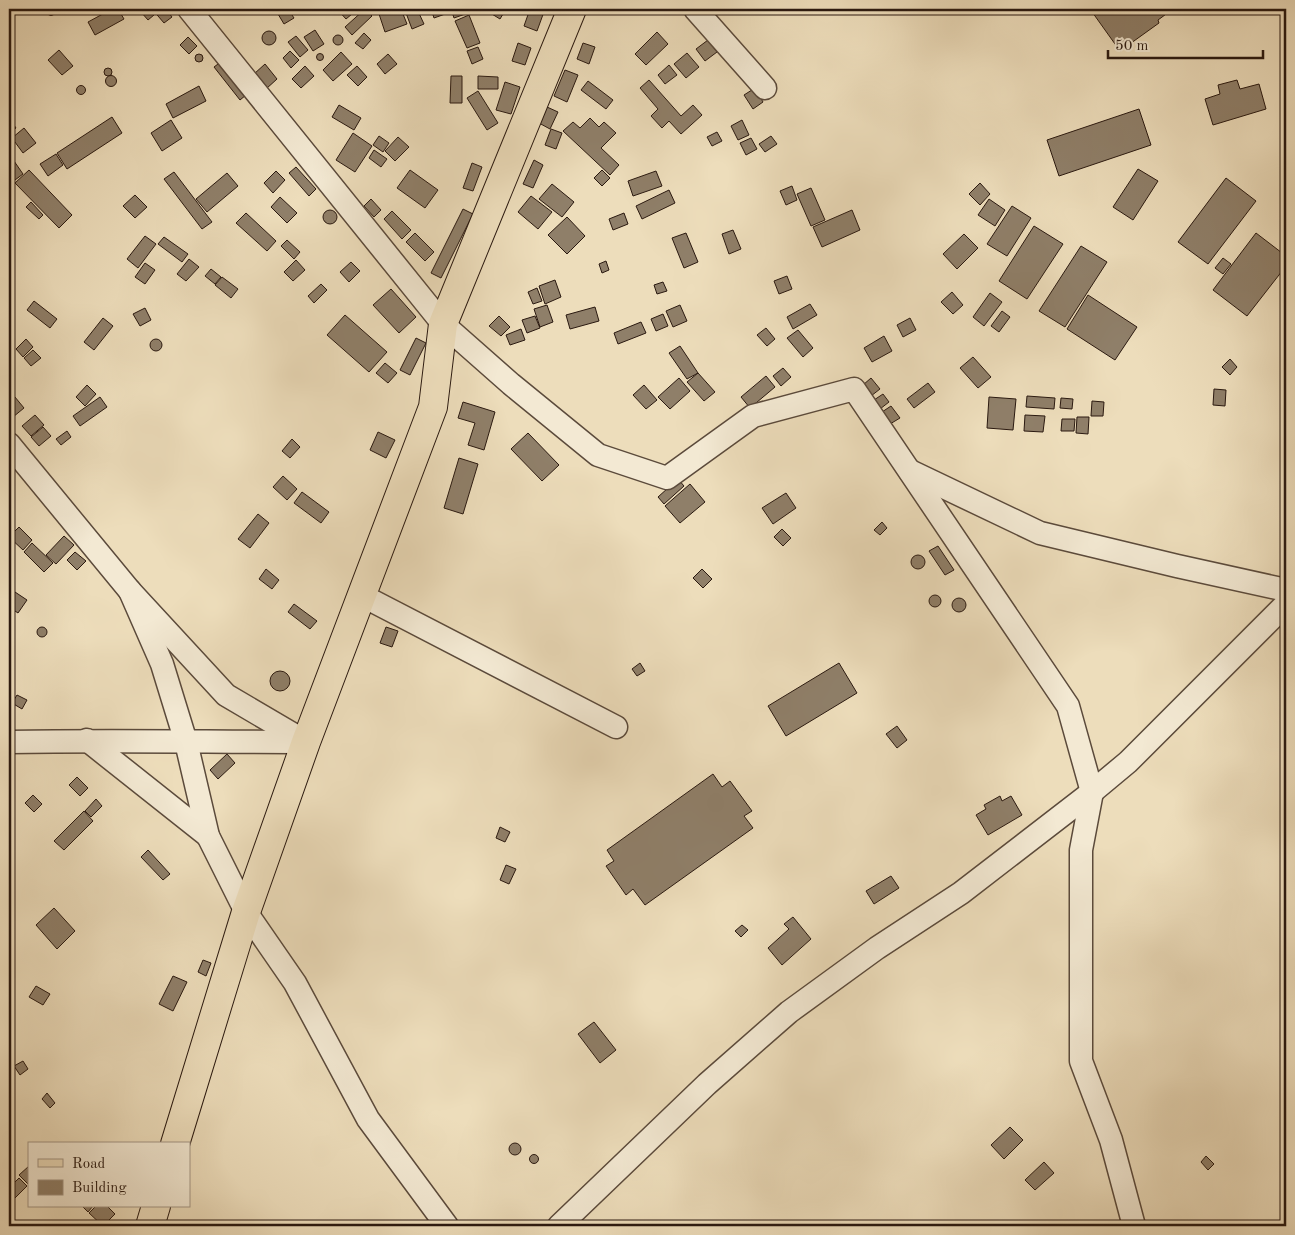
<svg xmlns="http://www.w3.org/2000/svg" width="1295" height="1235" font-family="'Old Standard TT',serif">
  <rect width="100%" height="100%" fill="#edddbb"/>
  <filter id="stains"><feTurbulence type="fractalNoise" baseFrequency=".004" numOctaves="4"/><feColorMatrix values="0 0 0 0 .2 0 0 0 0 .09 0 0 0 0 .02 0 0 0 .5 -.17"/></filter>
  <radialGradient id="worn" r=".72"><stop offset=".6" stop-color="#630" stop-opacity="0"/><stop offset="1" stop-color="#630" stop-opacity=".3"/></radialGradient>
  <g fill="#8f7f69" stroke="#2a1910">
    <circle cx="51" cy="12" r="3.5"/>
    <polygon points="112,9 118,9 124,19 95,35 88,22"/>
    <polygon points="144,9 149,9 154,15 148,20 141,12"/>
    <polygon points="152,9 166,9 172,17 164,23"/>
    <polygon points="275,9 288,9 294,18 284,24"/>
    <polygon points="337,9 358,9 346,19"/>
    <polygon points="365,9 372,16 352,35 345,27"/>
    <polygon points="394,9 401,9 407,24 385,32 379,14"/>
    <polygon points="417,9 424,24 412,29 406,13"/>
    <polygon points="431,9 447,9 448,13 434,18"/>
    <polygon points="451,9 469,9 471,12 454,18"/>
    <polygon points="488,9 506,9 500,19 487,11"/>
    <polygon points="530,9 545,9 537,31 524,26"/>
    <polygon points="723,9 734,9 728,14"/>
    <polygon points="1090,9 1173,9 1158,20 1159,23 1120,51"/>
    <polygon points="469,15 480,43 467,48 455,21"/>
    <polygon points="315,30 324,44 313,51 304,37"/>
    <circle cx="269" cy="38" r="7"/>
    <polygon points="657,32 668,44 646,65 635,54"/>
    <polygon points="364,33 371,40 363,49 355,43"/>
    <circle cx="338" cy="40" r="5"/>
    <polygon points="296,36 308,50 300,57 288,42"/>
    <polygon points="188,37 197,46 189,54 180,45"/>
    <polygon points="708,40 717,52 705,61 696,49"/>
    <polygon points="518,43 531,48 525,65 512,61"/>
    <polygon points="583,43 595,47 589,64 577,59"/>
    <polygon points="478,47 483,59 472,64 467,51"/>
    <polygon points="59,50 73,66 62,75 48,60"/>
    <polygon points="290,51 299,60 291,68 283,58"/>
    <polygon points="341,52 352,64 333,81 323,70"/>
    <polygon points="687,53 699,67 686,78 674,64"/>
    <circle cx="320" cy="57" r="3.5"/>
    <circle cx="199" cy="58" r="4"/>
    <polygon points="388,54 397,64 385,74 377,64"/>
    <polygon points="226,58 252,90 240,100 214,67"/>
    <polygon points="265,64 277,79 266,89 254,74"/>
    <polygon points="669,65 677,75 665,84 658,75"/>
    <polygon points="305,66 314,76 301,88 292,79"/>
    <polygon points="357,66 367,77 358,86 347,75"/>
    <circle cx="108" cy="72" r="4"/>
    <polygon points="565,70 578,75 567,102 554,96"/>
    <circle cx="111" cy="81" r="5.5"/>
    <polygon points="451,76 462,76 462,103 450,103"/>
    <polygon points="478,76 498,77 498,89 478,89"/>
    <polygon points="649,80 681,116 693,105 702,115 681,134 669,121 662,128 651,116 658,109 640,88"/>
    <polygon points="1237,80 1240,89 1259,84 1266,109 1213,125 1205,99 1220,94 1218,85"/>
    <polygon points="588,81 613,100 606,109 581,90"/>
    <polygon points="505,82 520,87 511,114 496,110"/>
    <circle cx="81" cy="90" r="4.5"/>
    <polygon points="199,86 206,101 173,118 166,104"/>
    <polygon points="755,88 763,102 753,109 744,95"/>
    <polygon points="478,91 498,123 487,130 467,98"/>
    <polygon points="339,105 361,118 354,130 332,117"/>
    <polygon points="547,107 558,112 550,129 539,123"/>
    <polygon points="1139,109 1151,145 1059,176 1047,140"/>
    <polygon points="112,117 122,133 67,169 57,153"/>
    <polygon points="9,118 16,128 9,133"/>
    <polygon points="590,118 599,127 604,122 616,133 601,148 619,165 610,175 563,131 573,122 580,128"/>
    <polygon points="171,120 182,138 162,151 151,133"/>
    <polygon points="742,120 749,135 738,140 731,126"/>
    <polygon points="24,128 36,143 23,153 12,138"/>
    <polygon points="551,129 562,133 556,149 545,145"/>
    <polygon points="717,132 722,141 712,146 707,137"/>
    <polygon points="353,133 372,146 355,172 336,160"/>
    <polygon points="379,136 389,143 383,152 373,145"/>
    <polygon points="771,136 777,144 765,152 759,144"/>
    <polygon points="398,137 409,147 395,161 385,151"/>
    <polygon points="751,138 757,149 746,155 740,143"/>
    <polygon points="374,150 387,159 381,167 369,158"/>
    <polygon points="56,154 63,165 48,176 40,164"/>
    <polygon points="534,160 543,165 533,188 523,184"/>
    <polygon points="14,161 23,174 15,180 9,171 9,164"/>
    <polygon points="472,163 482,167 473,191 463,188"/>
    <polygon points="296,167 316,189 309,196 289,173"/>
    <polygon points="1138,169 1158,181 1133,220 1113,207"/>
    <polygon points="29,170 72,215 59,228 15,183"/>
    <polygon points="410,170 438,190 425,208 397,188"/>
    <polygon points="602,170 610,178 602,186 594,178"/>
    <polygon points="276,171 285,180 273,193 264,183"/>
    <polygon points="656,171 662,186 633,196 628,181"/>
    <polygon points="174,172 212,222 202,229 164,179"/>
    <polygon points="227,173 238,186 207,212 196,199"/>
    <polygon points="1226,178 1256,201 1208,264 1178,242"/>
    <polygon points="980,183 990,194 980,205 969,194"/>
    <polygon points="552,184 574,202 562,217 539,199"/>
    <polygon points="792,186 797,200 786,205 780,191"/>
    <polygon points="811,188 825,220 811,226 797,194"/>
    <polygon points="669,190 675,203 642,219 636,206"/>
    <polygon points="135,195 147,207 135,218 123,206"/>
    <polygon points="531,196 552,212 538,229 518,212"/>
    <polygon points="280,197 297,213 287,223 271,207"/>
    <polygon points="371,199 381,210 374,217 364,206"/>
    <polygon points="989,199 1005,210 995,226 978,215"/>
    <polygon points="31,202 43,215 39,219 26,207"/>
    <polygon points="1012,206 1031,218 1007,256 987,244"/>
    <polygon points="463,209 473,214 441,278 431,273"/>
    <circle cx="330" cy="217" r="7"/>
    <polygon points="852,210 860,230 822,247 813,227"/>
    <polygon points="392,211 411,230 402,239 384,219"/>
    <polygon points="246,213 276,241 267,251 236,223"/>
    <polygon points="624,213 628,224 613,230 609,219"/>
    <polygon points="567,217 585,236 567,254 548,235"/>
    <polygon points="1034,226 1063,244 1027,299 999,281"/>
    <polygon points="733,230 741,249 729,254 722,234"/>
    <polygon points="415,233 434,252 425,261 406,242"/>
    <polygon points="686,233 698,262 684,268 672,238"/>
    <polygon points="1256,233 1286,256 1286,266 1247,316 1213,290"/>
    <polygon points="964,234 978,248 957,269 943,254"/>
    <polygon points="145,236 156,244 138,268 127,259"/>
    <polygon points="164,237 188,254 182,262 158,244"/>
    <polygon points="287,240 300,252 294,259 281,246"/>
    <polygon points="1081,246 1107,262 1065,327 1039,311"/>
    <polygon points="1223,258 1231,264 1223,274 1215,268"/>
    <polygon points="189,259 199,267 186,281 177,274"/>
    <polygon points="296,260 305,270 293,281 284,272"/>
    <polygon points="606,261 609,270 602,273 599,264"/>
    <polygon points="351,262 360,271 349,282 340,272"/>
    <polygon points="145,263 155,270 145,284 135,277"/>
    <polygon points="211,269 221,277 215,284 205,276"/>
    <polygon points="787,276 792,289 779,294 774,281"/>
    <polygon points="222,277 238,289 231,298 215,285"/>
    <polygon points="555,280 561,297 545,304 539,286"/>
    <polygon points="663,282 667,291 657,294 654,285"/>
    <polygon points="321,284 327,290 314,303 308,296"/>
    <polygon points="537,288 542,301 533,304 528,292"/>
    <polygon points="391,289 416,317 399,333 373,305"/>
    <polygon points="952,292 963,305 953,314 941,302"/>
    <polygon points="990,293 1002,302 984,326 973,317"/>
    <polygon points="1088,295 1137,327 1115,360 1067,329"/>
    <polygon points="34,301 57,319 50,328 27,310"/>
    <polygon points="810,304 817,315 793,329 787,317"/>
    <polygon points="547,305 553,322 540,327 534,309"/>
    <polygon points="680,305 687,321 673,327 666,311"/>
    <polygon points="595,307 599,321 570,329 566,315"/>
    <polygon points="145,308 151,320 140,326 133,314"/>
    <polygon points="1002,311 1010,317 999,332 991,326"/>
    <polygon points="663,314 668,326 656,331 651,319"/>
    <polygon points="345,315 387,352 369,372 327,335"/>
    <polygon points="499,316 510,327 501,336 489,326"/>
    <polygon points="535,316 540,328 527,333 522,320"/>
    <polygon points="103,318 113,326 94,350 84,342"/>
    <polygon points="910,318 916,330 903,337 897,325"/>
    <polygon points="641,322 646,333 618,344 614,333"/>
    <polygon points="766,328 775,339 767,346 757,335"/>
    <polygon points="521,329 525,340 510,345 506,335"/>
    <polygon points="798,330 813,348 803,357 787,338"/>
    <polygon points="884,336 892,351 872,362 864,348"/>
    <polygon points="416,338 426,343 410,375 400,370"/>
    <circle cx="156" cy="345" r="6"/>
    <polygon points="26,339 33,347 23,357 16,349"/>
    <polygon points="680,346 698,373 687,379 669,353"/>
    <polygon points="33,350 41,358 31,366 24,358"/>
    <polygon points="973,357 991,377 978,388 960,368"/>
    <polygon points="1230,359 1237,367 1230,375 1222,367"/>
    <polygon points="385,363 397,373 388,383 376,373"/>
    <polygon points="783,368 791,377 781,386 773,376"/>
    <polygon points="698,373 715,392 704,401 687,382"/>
    <polygon points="766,376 775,387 750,408 741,397"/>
    <polygon points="679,378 690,391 670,409 658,397"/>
    <polygon points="871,378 880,389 871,396 863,385"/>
    <polygon points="928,383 935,392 914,408 907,399"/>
    <polygon points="87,385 96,394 85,406 76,397"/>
    <polygon points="644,385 657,400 646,409 633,395"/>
    <polygon points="1214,389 1226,390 1225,406 1213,405"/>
    <polygon points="10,391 24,408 13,417 9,412 9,392"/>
    <polygon points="883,394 889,402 880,409 874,400"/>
    <polygon points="1027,396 1055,398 1054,409 1026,407"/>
    <polygon points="100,397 107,407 80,426 73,416"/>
    <polygon points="989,397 1016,399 1013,430 987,428"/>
    <polygon points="1061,398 1073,399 1072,409 1060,408"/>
    <polygon points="1092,401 1104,402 1103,416 1091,416"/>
    <polygon points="463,402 495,412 484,450 468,445 475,423 458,418"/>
    <polygon points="891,406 900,418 890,424 882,412"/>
    <polygon points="35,415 44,425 31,436 22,426"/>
    <polygon points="1025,415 1045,416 1043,432 1024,431"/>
    <polygon points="1077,417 1089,417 1088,434 1076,433"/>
    <polygon points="1062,419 1075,419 1074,431 1061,431"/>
    <polygon points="43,427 51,436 39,446 31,437"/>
    <polygon points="67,431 71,437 61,445 56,439"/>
    <polygon points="378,432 395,440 386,458 370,450"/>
    <polygon points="528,433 559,465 542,481 511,449"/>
    <polygon points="292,439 300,447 290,458 282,451"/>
    <polygon points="459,458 478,464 463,514 444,508"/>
    <polygon points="283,476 297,489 287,500 273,487"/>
    <polygon points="678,479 684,486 664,504 658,497"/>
    <polygon points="690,484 705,502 680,523 665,506"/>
    <polygon points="302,492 329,512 321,523 294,503"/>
    <polygon points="786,493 796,508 773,524 762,508"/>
    <polygon points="258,514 269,523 250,548 238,539"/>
    <polygon points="882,522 887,528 880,535 874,530"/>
    <polygon points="19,527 32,540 23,550 9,537"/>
    <polygon points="782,529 791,538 783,546 774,537"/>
    <polygon points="64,536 74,545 56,564 46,555"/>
    <polygon points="32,543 53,563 44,572 24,552"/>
    <polygon points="938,546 954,570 945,575 929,551"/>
    <polygon points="75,552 86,561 77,570 67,560"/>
    <circle cx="918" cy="562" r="7"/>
    <polygon points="266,569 279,580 272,589 259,579"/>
    <polygon points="702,569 712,579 703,588 693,578"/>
    <polygon points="15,592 27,600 18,613 9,607 9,602"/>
    <circle cx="935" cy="601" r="6"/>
    <circle cx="959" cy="605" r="7"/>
    <polygon points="294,604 317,621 310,629 288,612"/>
    <polygon points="386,627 398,631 392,647 380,643"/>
    <circle cx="42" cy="632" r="5"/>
    <polygon points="640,663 645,671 637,676 632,669"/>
    <polygon points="839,663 857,693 786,736 768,706"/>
    <circle cx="280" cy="681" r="10"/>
    <polygon points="17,695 27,700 22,709 12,703"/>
    <polygon points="897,726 907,740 897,748 886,734"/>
    <polygon points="227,754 235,763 218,779 210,770"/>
    <polygon points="713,774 722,787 730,781 752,811 744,816 753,828 645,905 633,889 626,895 606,866 614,861 607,850"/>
    <polygon points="77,777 88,788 80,796 69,785"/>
    <polygon points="33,795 42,804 34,812 25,803"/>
    <polygon points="1000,796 1002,801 1011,796 1022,815 988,835 976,815 986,809 984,805"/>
    <polygon points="96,799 102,806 91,817 85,811"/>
    <polygon points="84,811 93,821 64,850 54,841"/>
    <polygon points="500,827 510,832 505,842 496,838"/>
    <polygon points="148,850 170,874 163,880 141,857"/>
    <polygon points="506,865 516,869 509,884 500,880"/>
    <polygon points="891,876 899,888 874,904 866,891"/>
    <polygon points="54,908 75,931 57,949 36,925"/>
    <polygon points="793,917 811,939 782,965 768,948 789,929 784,924"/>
    <polygon points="742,925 748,930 741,937 735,931"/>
    <polygon points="203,960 211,963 206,976 198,972"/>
    <polygon points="173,976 187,982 173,1011 159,1004"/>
    <polygon points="36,986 50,994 43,1005 29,997"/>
    <polygon points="594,1022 616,1050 600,1063 578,1034"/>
    <polygon points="23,1061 28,1069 20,1075 14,1066"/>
    <polygon points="47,1093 55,1103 50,1108 42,1099"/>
    <polygon points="1010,1127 1023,1140 1004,1159 991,1145"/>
    <circle cx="515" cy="1149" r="6"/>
    <circle cx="534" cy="1159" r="4.5"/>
    <polygon points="1206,1156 1214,1164 1208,1170 1201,1162"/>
    <polygon points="1044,1162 1054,1173 1035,1190 1025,1180"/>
    <polygon points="29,1166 29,1185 19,1175"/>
    <polygon points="19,1178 27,1186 12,1201 9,1198 9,1188"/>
    <polygon points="82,1206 93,1206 88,1212"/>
    <polygon points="96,1206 107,1206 115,1214 103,1226 89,1213"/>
  </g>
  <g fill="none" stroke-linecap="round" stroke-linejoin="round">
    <defs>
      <g id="minor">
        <polyline points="189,9 443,324 511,384 598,455 667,478 753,416 854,389 1068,706 1092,792 1081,850 1081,1061 1111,1140 1134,1226"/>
        <polyline points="695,9 765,88"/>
        <polyline points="9,444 130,591 226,695 306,742"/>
        <polyline points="910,471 1040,533 1177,566 1286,590"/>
        <polyline points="130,591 162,664 186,742 208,836 246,912 295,983 368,1119 447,1226"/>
        <polyline points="361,595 616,727"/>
        <polyline points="87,740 208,836"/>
        <path d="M9,742C108,740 206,742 305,742"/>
        <polyline points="559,1226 707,1084 789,1012 877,948 961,893 1092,792 1128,762 1286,604"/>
      </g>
      <g id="major">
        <polyline points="175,1144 246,912 306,742 433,407 443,324 572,9"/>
        <polyline points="150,1226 156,1206"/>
      </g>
    </defs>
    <use href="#minor" stroke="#5b4a3b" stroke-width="25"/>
    <use href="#major" stroke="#2a1910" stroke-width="30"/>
    <use href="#minor" stroke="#f3e9d3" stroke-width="22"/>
    <use href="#major" stroke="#edddbb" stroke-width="28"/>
  </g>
  <rect width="1295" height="1235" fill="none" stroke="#edddbb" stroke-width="30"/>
  <rect x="10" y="10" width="1275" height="1215" fill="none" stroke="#2a1910" stroke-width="2.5"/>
  <rect x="15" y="15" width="1265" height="1205" fill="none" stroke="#2a1910"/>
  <rect x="28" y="1142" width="162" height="65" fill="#f3e9d3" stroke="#a39685"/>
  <rect x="38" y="1159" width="25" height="8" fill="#edddbb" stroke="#a39685"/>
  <text x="72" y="1168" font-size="15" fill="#2a1910">Road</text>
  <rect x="38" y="1180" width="25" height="15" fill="#8f7f69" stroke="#a39685"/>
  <text x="72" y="1192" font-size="15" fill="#2a1910">Building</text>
  <path d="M1108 50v8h155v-8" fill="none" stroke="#2a1910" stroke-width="2.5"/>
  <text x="1115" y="50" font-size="15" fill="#2a1910" stroke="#f3e9d3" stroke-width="4" paint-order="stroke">50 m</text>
  <rect width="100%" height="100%" filter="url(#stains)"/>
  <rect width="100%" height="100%" fill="url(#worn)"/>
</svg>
